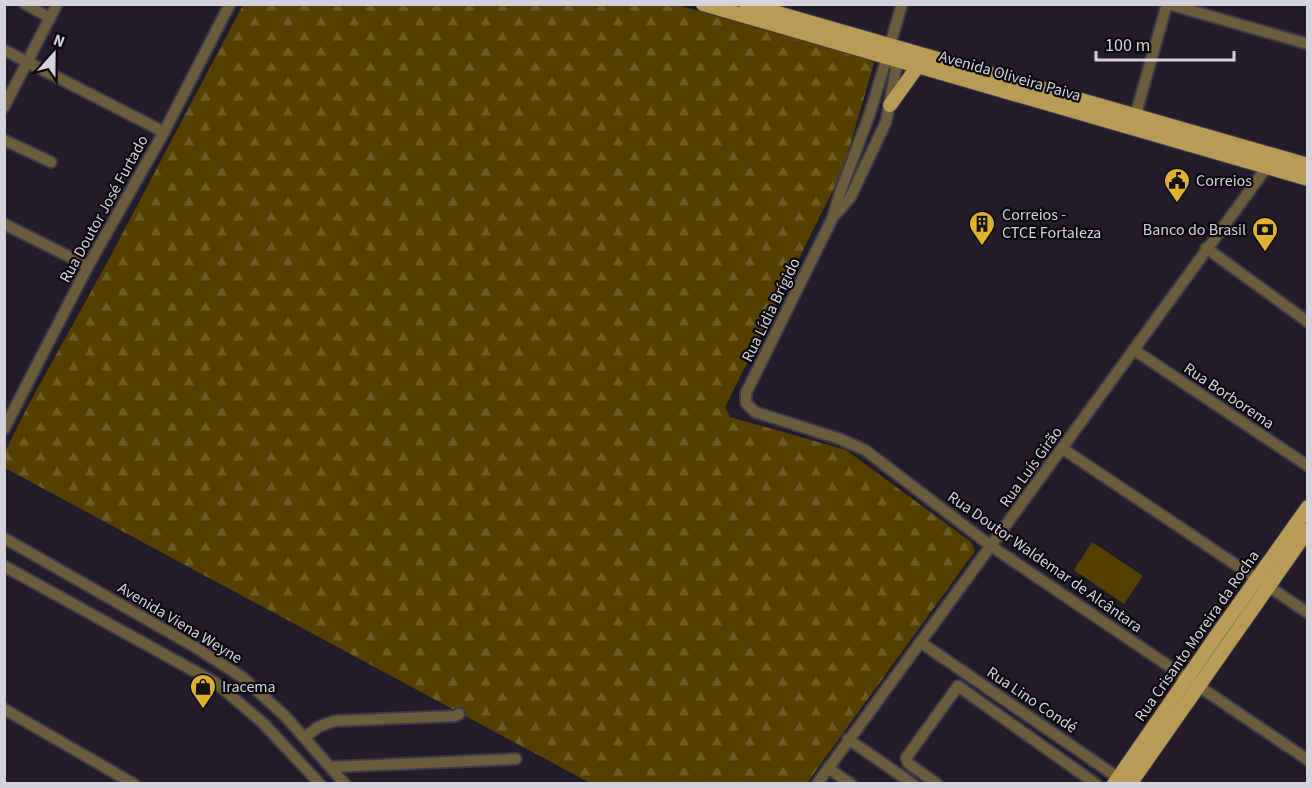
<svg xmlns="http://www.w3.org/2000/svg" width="1312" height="788" font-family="'Source Sans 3',sans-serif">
  <defs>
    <pattern id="forest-firs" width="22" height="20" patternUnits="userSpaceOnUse" patternTransform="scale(1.5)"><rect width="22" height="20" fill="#554000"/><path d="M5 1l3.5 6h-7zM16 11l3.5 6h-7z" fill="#6d5b25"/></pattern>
  </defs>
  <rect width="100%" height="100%" fill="#221c2a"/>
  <polygon fill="url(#forest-firs)" points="243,5 677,5 871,60 874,63 843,170 725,407 730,417 846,450 971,542 975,551 807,783 590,783 5,468 4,454 29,404 109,259"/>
  <polygon fill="#554000" points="1092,542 1143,576 1124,604 1074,570"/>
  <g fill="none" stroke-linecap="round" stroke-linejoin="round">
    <defs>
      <g id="minor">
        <polyline points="25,4 50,18"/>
        <polyline points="1168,4 1308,44"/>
        <polyline points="4,50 164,132"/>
        <polyline points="887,57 870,113 840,193 832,219 746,393 746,403 755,412 840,439 865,450 991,546 1308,760"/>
        <polyline points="4,107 57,4"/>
        <polyline points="1135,117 1167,4"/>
        <polyline points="4,140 51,162"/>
        <polyline points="836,214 850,198 886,122 896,69 890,45 902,4"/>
        <polyline points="4,224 88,266"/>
        <polyline points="1206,248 1308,322"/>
        <polyline points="1134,350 1308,466"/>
        <polyline points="4,429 88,266 164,132 230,4"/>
        <polyline points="1063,449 1308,613"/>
        <polyline points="4,538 195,647 242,677 285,716 345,784"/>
        <polyline points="4,566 216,683 262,722 320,784"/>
        <polyline points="920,642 1123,781"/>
        <polyline points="4,709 134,784"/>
        <polyline points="305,737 318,727 334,721 455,716 459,714"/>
        <polyline points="848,739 913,784"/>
        <polyline points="331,767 516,759"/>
        <polyline points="828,768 851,784"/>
        <polyline points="817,784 1267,167"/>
        <polyline points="937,784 908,763 906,758 958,686 1096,784"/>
      </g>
      <g id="major">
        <polyline points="703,4 1308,179"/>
        <polyline points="746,4 1308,165"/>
        <polyline points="890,105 918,66"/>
        <polyline points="1114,784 1219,632 1308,507"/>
        <polyline points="1130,784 1308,530"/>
      </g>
    </defs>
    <use href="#minor" stroke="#3f3946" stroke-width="14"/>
    <use href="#major" stroke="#3f3946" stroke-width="16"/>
    <use href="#minor" stroke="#6b5d3c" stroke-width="10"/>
    <use href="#major" stroke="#b89b54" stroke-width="14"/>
  </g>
  <defs>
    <symbol id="civic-pin" viewBox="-11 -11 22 30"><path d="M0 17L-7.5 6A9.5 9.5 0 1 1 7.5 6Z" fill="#deb133" stroke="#0a080d"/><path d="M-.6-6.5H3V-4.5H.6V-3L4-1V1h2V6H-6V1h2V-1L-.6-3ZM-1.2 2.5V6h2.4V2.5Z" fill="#111"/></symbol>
    <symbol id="building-pin" viewBox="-11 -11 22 30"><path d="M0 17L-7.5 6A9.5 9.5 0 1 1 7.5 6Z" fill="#deb133" stroke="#0a080d"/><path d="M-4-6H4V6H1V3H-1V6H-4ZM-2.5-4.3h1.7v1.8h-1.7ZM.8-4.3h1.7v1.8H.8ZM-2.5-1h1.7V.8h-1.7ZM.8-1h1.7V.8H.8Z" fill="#111"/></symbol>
    <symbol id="bank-pin" viewBox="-11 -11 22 30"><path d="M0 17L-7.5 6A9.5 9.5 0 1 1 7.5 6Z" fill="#deb133" stroke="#0a080d"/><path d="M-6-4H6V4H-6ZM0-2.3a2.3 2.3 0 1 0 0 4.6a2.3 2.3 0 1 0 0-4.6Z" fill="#111"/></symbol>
    <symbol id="shop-pin" viewBox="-11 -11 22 30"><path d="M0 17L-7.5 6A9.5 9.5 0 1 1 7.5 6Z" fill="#deb133" stroke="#0a080d"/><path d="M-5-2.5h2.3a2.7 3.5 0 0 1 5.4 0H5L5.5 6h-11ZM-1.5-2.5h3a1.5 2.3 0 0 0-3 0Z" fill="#111"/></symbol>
  </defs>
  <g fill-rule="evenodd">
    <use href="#civic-pin" x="1162" y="166" width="30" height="40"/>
    <use href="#building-pin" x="967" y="209" width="30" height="40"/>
    <use href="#bank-pin" x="1250" y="215" width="30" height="40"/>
    <use href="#shop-pin" x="188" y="672" width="30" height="40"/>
  </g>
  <g text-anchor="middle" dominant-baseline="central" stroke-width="4.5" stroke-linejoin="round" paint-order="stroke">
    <g font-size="16" fill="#d6d2dc" stroke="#0a080d">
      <text transform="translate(1010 76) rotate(16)">Avenida Oliveira Paiva</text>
      <text transform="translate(104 209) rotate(-61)">Rua Doutor José Furtado</text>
      <text transform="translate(771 310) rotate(-64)">Rua Lídia Brígido</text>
      <text transform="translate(1229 396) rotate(34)">Rua Borborema</text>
      <text transform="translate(1031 467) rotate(-54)">Rua Luís Girão</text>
      <text transform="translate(1045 562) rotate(35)">Rua Doutor Waldemar de Alcântara</text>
      <text transform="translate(180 623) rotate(31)">Avenida Viena Weyne</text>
      <text transform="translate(1197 636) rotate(-55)">Rua Crisanto Moreira da Rocha</text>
      <text transform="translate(1032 700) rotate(34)">Rua Lino Condé</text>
    </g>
    <g font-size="16" fill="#d6d2dc" stroke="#0a080d" text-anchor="start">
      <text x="1196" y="181">Correios</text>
      <text x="1002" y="215">Correios -<tspan x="1002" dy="18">CTCE Fortaleza</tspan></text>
      <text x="1246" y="230" text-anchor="end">Banco do Brasil</text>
      <text x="222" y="687">Iracema</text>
    </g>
  </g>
  <rect width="1312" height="788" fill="none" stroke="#d6d2dc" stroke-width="12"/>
  <g transform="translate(54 54) rotate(21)" stroke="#0a080d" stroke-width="4.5" paint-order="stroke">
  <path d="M0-4.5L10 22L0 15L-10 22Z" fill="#d6d2dc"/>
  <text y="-9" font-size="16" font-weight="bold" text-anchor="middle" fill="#d6d2dc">N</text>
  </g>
  <path d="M1096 51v9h138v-9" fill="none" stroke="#d6d2dc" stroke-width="3"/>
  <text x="1105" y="51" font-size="18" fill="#d6d2dc" stroke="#0a080d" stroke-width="4.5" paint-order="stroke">100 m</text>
</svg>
